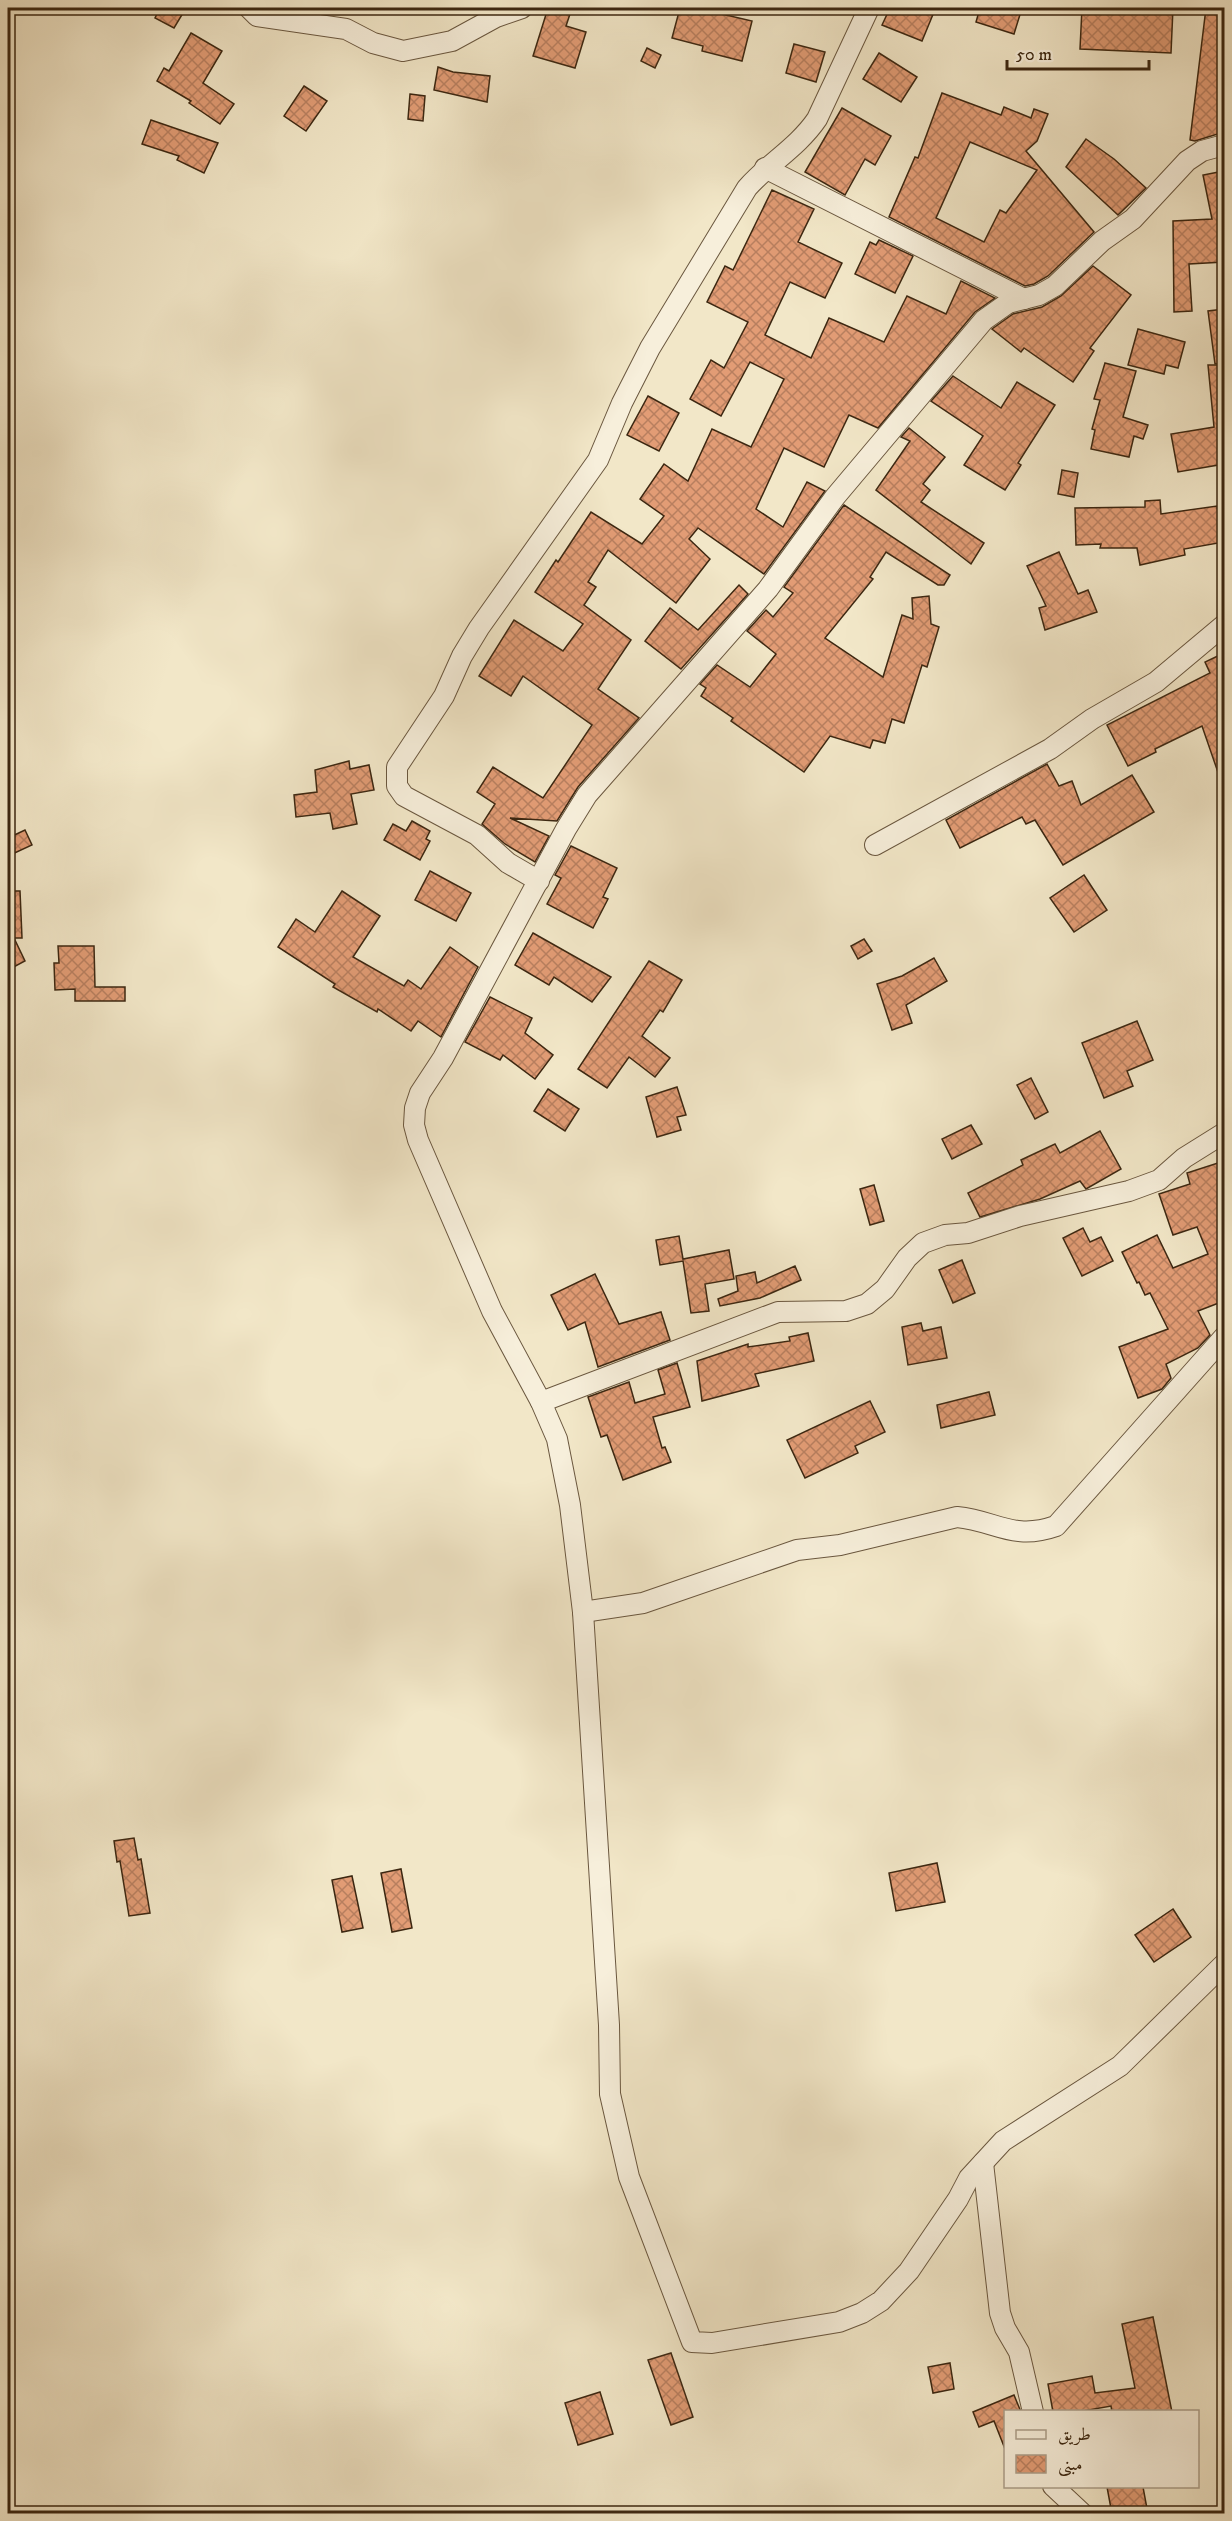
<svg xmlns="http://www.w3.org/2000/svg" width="1232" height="2521" font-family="'IM FELL DW Pica',Amiri,serif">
  <defs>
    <pattern id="building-cross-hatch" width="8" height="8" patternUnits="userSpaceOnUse" patternTransform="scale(1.5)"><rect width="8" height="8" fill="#e29c75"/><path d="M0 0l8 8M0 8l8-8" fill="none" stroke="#b87f5f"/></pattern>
  </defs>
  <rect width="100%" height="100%" fill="#f2e7c8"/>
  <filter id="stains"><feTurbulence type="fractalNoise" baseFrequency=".00333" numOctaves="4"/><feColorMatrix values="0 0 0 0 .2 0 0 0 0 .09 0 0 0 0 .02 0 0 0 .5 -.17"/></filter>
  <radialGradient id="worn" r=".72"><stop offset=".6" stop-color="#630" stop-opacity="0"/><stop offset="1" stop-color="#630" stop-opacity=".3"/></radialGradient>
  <g fill="url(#building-cross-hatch)" stroke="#3c2711" stroke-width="1.5" fill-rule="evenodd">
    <polygon points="160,8 186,8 174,28 155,18"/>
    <polygon points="548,8 572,8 566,26 586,32 575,68 533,56"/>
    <polygon points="680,8 715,8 713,12 752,21 742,61 702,51 703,46 672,38"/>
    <polygon points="890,8 923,8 934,12 922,41 882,25"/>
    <polygon points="980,8 1022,8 1014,34 976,22"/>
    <polygon points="1082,8 1158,11 1158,8 1173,8 1171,53 1080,49"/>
    <polygon points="1206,8 1224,8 1224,107 1221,133 1195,141 1190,140"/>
    <polygon points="191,33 222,51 203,83 234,104 220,124 189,103 191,101 157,81 164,68 169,71"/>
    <polygon points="794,44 825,52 816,82 786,73"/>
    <polygon points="647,48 661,55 655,68 641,61"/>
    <polygon points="879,53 917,77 901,102 863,79"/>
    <polygon points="438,67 453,72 490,76 487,102 434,90"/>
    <polygon points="304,86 327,101 306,131 284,116"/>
    <path d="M942,93L1001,115L1004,107L1031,118L1034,109L1048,114L1037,141L1026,151L1094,232L1048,276L1034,284L1025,286L889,217L915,157L918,158ZM970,142L1037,170L1006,213L1000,210L984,242L936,218Z"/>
    <polygon points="410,94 425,96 423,121 408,119"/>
    <polygon points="842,108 891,136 875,165 865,159 845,195 805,172"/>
    <polygon points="151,120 218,143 204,173 177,160 179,156 142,144"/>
    <polygon points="1086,139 1114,159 1146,188 1118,215 1066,167"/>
    <polygon points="1224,171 1224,262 1189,264 1192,311 1174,312 1173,221 1212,219 1203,175"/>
    <polygon points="772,190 814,209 798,242 842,263 825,298 790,282 765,335 811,358 829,318 884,342 907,296 946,314 961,281 995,298 975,312 878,428 849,415 824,467 784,448 756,509 783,527 807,482 825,491 764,574 698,528 689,539 710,559 676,603 608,550 588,582 596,587 584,605 631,640 598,689 639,718 578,787 557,821 510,818 549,836 535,862 505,844 482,824 495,804 477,792 493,767 543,798 592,725 523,676 511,696 479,676 514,620 563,651 583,624 535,592 556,560 558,562 591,512 642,544 664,516 640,499 664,464 688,481 712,429 751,447 784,379 750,362 721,416 690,399 711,360 724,368 748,322 707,302 725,266 733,270"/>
    <polygon points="879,240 913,256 895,293 855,274 870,242 876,245"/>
    <polygon points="1093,266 1131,295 1090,348 1094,351 1073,382 1024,348 1021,352 992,329 1013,314 1042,307 1061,296"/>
    <polygon points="1224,309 1224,363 1215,364 1208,311"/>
    <polygon points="1138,329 1185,342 1178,368 1166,365 1164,374 1128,365"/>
    <polygon points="1105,363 1136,371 1123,417 1148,425 1143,439 1134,436 1129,457 1091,449 1095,430 1092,429 1100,400 1094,399"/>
    <polygon points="1208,365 1224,365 1224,464 1178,472 1171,434 1214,427"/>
    <polygon points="953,376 1001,408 1017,382 1055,405 1018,463 1021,465 1005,490 964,465 983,436 931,401"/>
    <polygon points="648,396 679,413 659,451 627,435"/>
    <polygon points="909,428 945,457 923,484 930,490 921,502 984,543 971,564 876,490 910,441 901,437"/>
    <polygon points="1062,470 1078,473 1074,497 1058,494"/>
    <polygon points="1160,500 1161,514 1217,506 1224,542 1184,549 1185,555 1140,565 1137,548 1100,548 1101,544 1076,545 1075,508 1145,507 1145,501"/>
    <polygon points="844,505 950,575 944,585 938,585 886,552 870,577 873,579 825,638 883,677 902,615 913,619 912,598 929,596 931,624 939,627 927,667 922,665 904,723 892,719 885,743 873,740 870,748 830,736 804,772 731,721 733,718 701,696 706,688 700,684 717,665 750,687 776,654 747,631 766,610 773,617 793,593 784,587"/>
    <polygon points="1059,552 1078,594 1088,590 1097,612 1045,630 1039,608 1046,606 1027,566"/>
    <polygon points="739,585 748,594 681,669 645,641 670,608 698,630"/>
    <polygon points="1224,653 1224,784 1222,784 1202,726 1155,749 1156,752 1128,766 1107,725 1210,673 1205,662"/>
    <polygon points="349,761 350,769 369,765 374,790 351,794 357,824 333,829 330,813 296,817 294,795 317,792 315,770"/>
    <polygon points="1047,764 1059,786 1072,781 1081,805 1132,775 1154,812 1063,865 1035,820 1026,824 1022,817 960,848 946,820"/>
    <polygon points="412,821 430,831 426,839 430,841 420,860 384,840 393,824 406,831"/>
    <polygon points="25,830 32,845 8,856 8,838"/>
    <polygon points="571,846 617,868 603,897 608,899 593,928 547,904 561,878 555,875"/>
    <polygon points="430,871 471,893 456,921 415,900"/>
    <polygon points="1084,875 1107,910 1074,932 1050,898"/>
    <polygon points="8,891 20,891 22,938 14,938 25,961 8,970"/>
    <polygon points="342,891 380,916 353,957 404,986 408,980 421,989 450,947 478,967 441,1037 418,1021 411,1031 378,1009 377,1012 333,987 335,984 278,947 296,919 315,932"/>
    <polygon points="533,933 611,977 592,1002 554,977 549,985 515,965"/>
    <polygon points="864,939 872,951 858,959 851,946"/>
    <polygon points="58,946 94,946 95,987 125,987 125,1001 75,1001 75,989 55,990 54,963 59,963"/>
    <polygon points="934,958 947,981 906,1005 912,1023 892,1030 877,984 902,976"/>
    <polygon points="649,961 682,980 663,1012 660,1010 642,1036 670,1058 655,1077 629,1057 607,1088 578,1069"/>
    <polygon points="490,997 532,1018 525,1033 553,1055 535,1079 503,1055 500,1060 465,1042"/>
    <polygon points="1137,1021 1153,1060 1127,1071 1133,1086 1104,1098 1082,1043"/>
    <polygon points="1031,1078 1048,1112 1035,1119 1017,1085"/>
    <polygon points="677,1087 686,1115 677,1117 681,1130 657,1137 646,1097"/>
    <polygon points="548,1089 579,1109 565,1131 534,1111"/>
    <polygon points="971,1125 982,1144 952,1159 942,1139"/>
    <polygon points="1100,1131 1121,1169 1086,1189 1080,1181 1040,1199 980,1217 968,1193 1023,1165 1021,1160 1055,1144 1060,1153"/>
    <polygon points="1224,1161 1224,1301 1198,1311 1210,1335 1198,1348 1166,1364 1171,1378 1162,1389 1138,1398 1119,1347 1168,1329 1150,1293 1145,1295 1139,1282 1137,1283 1122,1252 1157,1235 1173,1268 1208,1254 1197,1227 1173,1235 1159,1194 1190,1184 1187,1173"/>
    <polygon points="874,1185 884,1221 870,1225 860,1189"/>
    <polygon points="1083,1228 1090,1242 1101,1237 1113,1261 1082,1276 1063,1238"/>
    <polygon points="679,1236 683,1259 729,1250 734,1279 705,1284 709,1311 691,1313 683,1261 660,1265 656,1240"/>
    <polygon points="962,1260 975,1293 953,1303 939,1270"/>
    <polygon points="795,1266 801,1280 760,1298 720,1306 718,1299 738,1291 736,1276 755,1272 757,1283"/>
    <polygon points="595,1274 619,1324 661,1312 670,1340 598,1367 585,1322 568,1330 551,1295"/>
    <polygon points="921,1323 923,1331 941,1327 947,1358 908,1365 902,1327"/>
    <polygon points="808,1333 814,1361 755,1374 759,1386 702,1401 697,1361 748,1344 748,1347 790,1341 789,1337"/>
    <polygon points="677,1363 690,1407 653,1417 662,1448 665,1447 671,1462 623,1480 607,1435 601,1437 588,1397 629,1382 635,1403 665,1394 658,1370"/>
    <polygon points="989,1392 995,1415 941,1428 937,1405"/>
    <polygon points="870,1401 885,1432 855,1446 858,1453 805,1478 787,1440"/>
    <polygon points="134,1838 138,1860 141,1859 150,1913 129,1916 120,1861 117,1862 114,1841"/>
    <polygon points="937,1863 945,1902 896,1911 889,1873"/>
    <polygon points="401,1869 412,1928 392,1932 381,1873"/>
    <polygon points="352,1876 363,1928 342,1932 332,1880"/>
    <polygon points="1173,1909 1191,1937 1154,1962 1135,1935"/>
    <polygon points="1153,2317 1172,2412 1112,2412 1111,2406 1077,2412 1053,2412 1048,2384 1092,2376 1095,2393 1135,2388 1122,2324"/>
    <polygon points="671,2353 693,2417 671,2425 648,2360"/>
    <polygon points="950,2363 954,2389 933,2393 928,2367"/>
    <polygon points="600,2392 613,2434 578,2445 565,2403"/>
    <polygon points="1014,2395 1021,2412 1005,2412 1005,2449 994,2421 979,2427 973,2412"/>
    <polygon points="1107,2487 1143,2487 1148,2514 1112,2514"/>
  </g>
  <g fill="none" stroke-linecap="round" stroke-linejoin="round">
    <defs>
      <g id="street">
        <polyline points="249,8 257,16 346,29 373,43 403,51 452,41 496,17 522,8"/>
        <polyline points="1224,145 1202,151 1187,161 1133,219 1102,241 1055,286 1039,295 1008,303 984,320 835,497 768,589 587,795 566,829 443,1058 420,1093 415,1108 414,1125 418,1140 492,1311 541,1402 557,1439 570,1505 583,1612 609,2025 610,2094 629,2177 692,2342 712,2343 839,2322 862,2313 881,2301 909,2271 958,2199 969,2178 1003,2141 1120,2066 1224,1964"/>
        <polyline points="765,168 1024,299"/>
        <polyline points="875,845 1050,749 1092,719 1156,682 1224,625"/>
        <path d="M539,881L508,863L477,835L404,796L397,786V767L444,696L462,656L479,628L598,460L622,403L650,348L747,188C769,163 798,147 817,119L869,8"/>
        <polyline points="541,1402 778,1312 846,1311 867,1304 885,1289 907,1258 923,1243 945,1235 968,1233 1020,1216 1129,1191 1159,1180 1184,1158 1224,1133"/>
        <path d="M583,1612L643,1603L797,1550L840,1545L957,1517C997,1521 1013,1541 1056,1526L1224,1337"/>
        <polyline points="983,2163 1000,2313 1005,2328 1019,2352 1033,2412"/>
        <polyline points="1053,2486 1083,2514"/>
      </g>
    </defs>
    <use href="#street" stroke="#6a573f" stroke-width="22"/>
    <use href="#street" stroke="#f7efdb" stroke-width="20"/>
  </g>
  <rect width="1232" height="2521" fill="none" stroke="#f2e7c8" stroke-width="30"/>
  <rect x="9" y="9" width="1214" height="2503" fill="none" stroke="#3c2711" stroke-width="3"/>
  <rect x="15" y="15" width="1202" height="2491" fill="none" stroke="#3c2711" stroke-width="1.5"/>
  <rect x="1004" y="2410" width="195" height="78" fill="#f7efdb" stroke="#ac9f8a" stroke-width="1.5"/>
  <rect x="1016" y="2430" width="30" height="9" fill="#f7efdb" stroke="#ac9f8a" stroke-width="1.5"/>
  <text x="1058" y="2440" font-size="18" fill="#3c2711">طريق</text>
  <rect x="1016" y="2455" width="30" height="18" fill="url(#building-cross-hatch)" stroke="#ac9f8a" stroke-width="1.5"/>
  <text x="1058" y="2470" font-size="18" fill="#3c2711">مبنى</text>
  <path d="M1007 60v9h142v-9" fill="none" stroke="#3c2711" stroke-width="3"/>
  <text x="1016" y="60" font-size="18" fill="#3c2711" stroke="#f7efdb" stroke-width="4.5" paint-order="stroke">50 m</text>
  <rect width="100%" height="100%" filter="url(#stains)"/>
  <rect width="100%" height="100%" fill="url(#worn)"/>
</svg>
